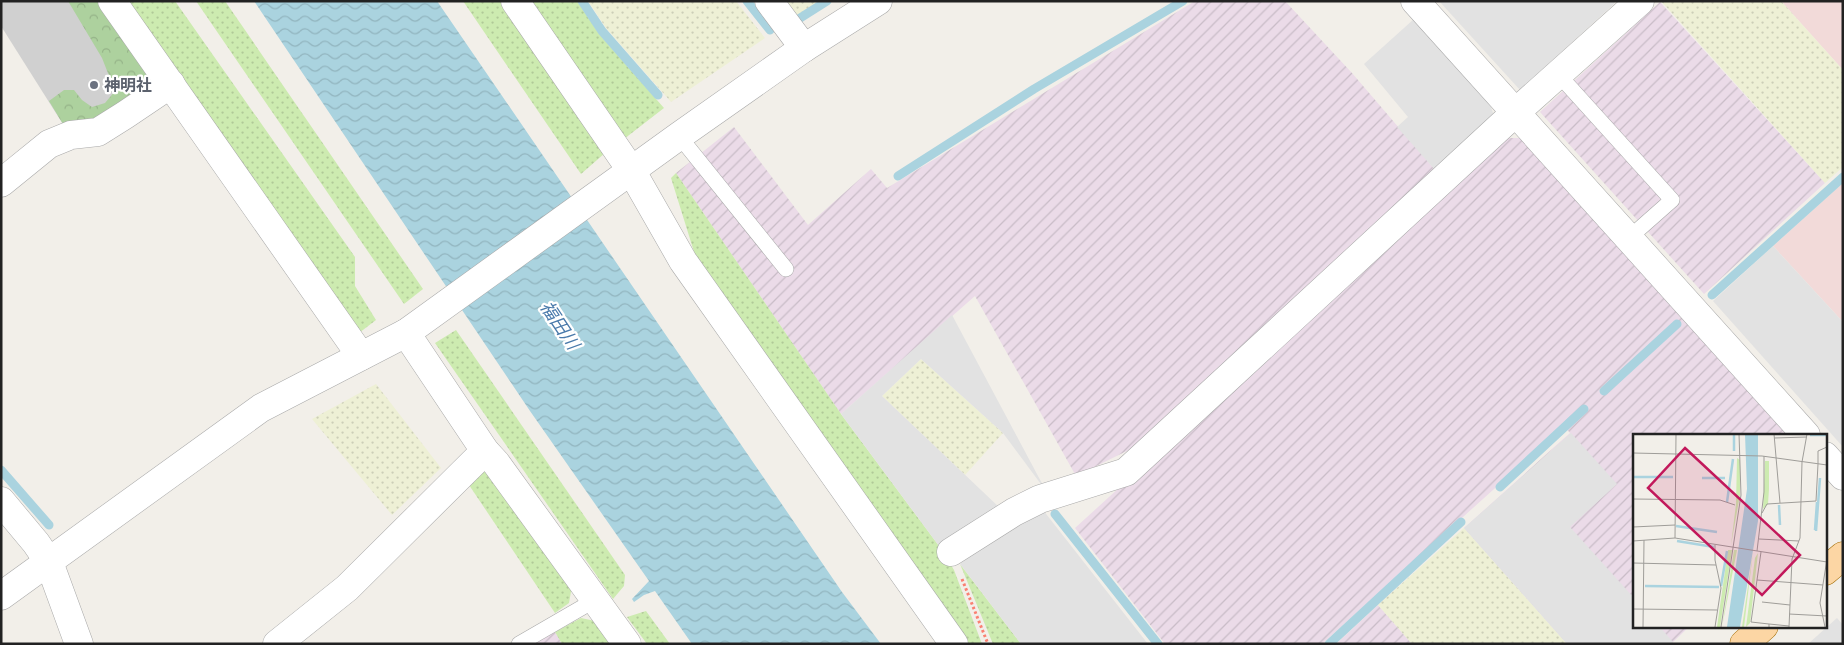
<svg xmlns="http://www.w3.org/2000/svg" width="1844" height="645" font-family="'PT Sans','Noto Sans JP',sans-serif">
  <defs>
    <pattern id="industrial-furrows" width="10" height="10" patternUnits="userSpaceOnUse" patternTransform="scale(1.25)"><rect width="10" height="10" fill="#ebdbe8"/><path d="M-1 1l2-2M0 10L10 0M9 11l2-2" fill="none" stroke="#c9bcc7"/></pattern>
    <pattern id="farmland-dots" width="8" height="8" patternUnits="userSpaceOnUse" patternTransform="scale(1.25)"><rect width="8" height="8" fill="#eef0d5"/><path d="M2 2h.1M6 6h.1" fill="none" stroke="#ccceb7" stroke-width="1.8" stroke-linecap="round"/></pattern>
    <pattern id="grass-dots" width="8" height="8" patternUnits="userSpaceOnUse" patternTransform="scale(1.25)"><rect width="8" height="8" fill="#cdebb0"/><path d="M2 2h.1M6 6h.1" fill="none" stroke="#b0c997" stroke-width="1.8" stroke-linecap="round"/></pattern>
    <pattern id="forest-crowns" width="20" height="18" patternUnits="userSpaceOnUse" patternTransform="scale(1.25)"><rect width="20" height="18" fill="#add19e"/><path d="M2 6a3 3 0 1 1 6 0M12 15a3 3 0 1 1 6 0" fill="none" stroke="#95b388"/></pattern>
    <pattern id="water-waves" width="16" height="10" patternUnits="userSpaceOnUse" patternTransform="scale(1.25)"><rect width="16" height="10" fill="#aad3df"/><path d="M0 5q4-4 8 0t8 0" fill="none" stroke="#92b5bf"/></pattern>
  </defs>
  <rect width="100%" height="100%" fill="#f2efe9"/>
  <g fill="#f2dad9">
    <polygon points="1781,1 1843,1 1843,70"/>
    <polygon points="1843,183 1843,322 1773,246"/>
  </g>
  <g fill="url(#industrial-furrows)">
    <polygon points="1195,1 1285,1 1352,73 1436,171 1137,446 1076,476 975,296 841,414 676,173 734,127 808,225 871,169 887,188"/>
    <polygon points="1660,2 1825,183 1704,294 1540,112"/>
    <polygon points="1503,138 1524,138 1787,435 1634,435 1634,626 1690,626 1671,644 1567,644 1464,528 1570,433 1564,426 1322,644 1165,644 1075,528"/>
    <polygon points="1378,605 1412,644 1336,644"/>
    <polygon points="555,632 562,644 534,644"/>
  </g>
  <polygon fill="#d0d0d0" points="1,1 98,1 157,86 66,129 1,26"/>
  <g fill="url(#farmland-dots)">
    <polygon points="588,1 736,1 765,38 671,102 606,28"/>
    <polygon points="776,1 819,1 790,20"/>
    <polygon points="1661,1 1781,1 1843,70 1843,167 1825,183"/>
    <polygon points="921,359 1003,433 965,475 882,396"/>
    <polygon points="376,384 441,468 392,515 312,419"/>
    <polygon points="1464,528 1567,644 1412,644 1378,605"/>
  </g>
  <g fill="url(#grass-dots)">
    <polygon points="122,1 175,1 355,257 355,286 376,320 359,333"/>
    <polygon points="196,1 225,1 423,289 404,304"/>
    <polygon points="463,1 501,1 605,153 581,174"/>
    <polygon points="529,1 577,1 600,35 664,108 624,139"/>
    <polygon points="676,173 841,414 942,550 954,570 982,644 965,644 695,255 671,178"/>
    <polygon points="456,330 625,575 624,586 613,599 435,343"/>
    <polygon points="485,464 572,586 569,603 555,613 467,482"/>
    <polygon points="960,564 1021,644 993,644"/>
    <polygon points="646,611 670,644 647,644 627,617"/>
    <polygon points="581,618 595,621 611,644 562,644 555,632"/>
  </g>
  <polygon fill="url(#forest-crowns)" points="68,1 98,1 157,86 103,120 66,129 49,101 64,90 74,90 82,100 92,107 105,103 115,91 102,58"/>
  <g fill="#e2e2e2">
    <polygon points="1439,1 1613,1 1615,3 1520,90"/>
    <polygon points="1414,19 1490,104 1493,113 1490,123 1436,171 1397,127 1408,117 1364,64"/>
    <polygon points="1773,246 1843,322 1843,447 1713,301"/>
    <polygon points="952,315 1046,491 1003,433 921,359 882,396 1001,509 942,550 841,414"/>
    <polygon points="1571,433 1617,484 1570,527 1634,598 1634,626 1659,626 1673,642 1671,644 1567,644 1464,528"/>
    <polygon points="1043,510 1148,644 1021,644 960,564 996,533"/>
    <polygon points="1837,618 1843,625 1843,644 1808,644"/>
  </g>
  <polygon fill="url(#water-waves)" points="254,1 437,1 842,592 881,644 692,644 655,591 644,595 634,602 632,599 649,581 530,411"/>
  <g fill="none" stroke-linecap="round" stroke-linejoin="round">
    <g stroke="#aad3df" stroke-width="9">
      <polyline points="582,1 602,31 658,95"/>
      <polyline points="747,1 770,30"/>
      <polyline points="797,20 827,1"/>
      <polyline points="898,176 1034,89 1183,1"/>
      <polyline points="1712,295 1843,177"/>
      <polyline points="1604,391 1677,324"/>
      <polyline points="1,470 49,525"/>
      <polyline points="1500,487 1584,409"/>
      <polyline points="1055,514 1158,644"/>
      <polyline points="1329,644 1461,522"/>
    </g>
    <defs>
      <g id="service">
        <polyline points="1558,74 1672,200 1629,238"/>
        <polyline points="679,136 786,269"/>
        <polyline points="519,644 595,600"/>
      </g>
      <g id="minor">
        <polyline points="112,1 361,356"/>
        <polyline points="515,1 631,170 683,261 954,644"/>
        <polyline points="769,1 804,48"/>
        <polyline points="1415,1 1806,435"/>
        <polyline points="1,183 49,144 71,135 98,132 125,115 171,84"/>
        <polyline points="406,333 485,451 496,463 627,644"/>
        <polyline points="1825,456 1843,476"/>
        <polyline points="1,501 36,543 49,562 79,644"/>
        <polyline points="951,552 1014,512 1040,499 1126,472 1516,112 1640,1"/>
        <polyline points="1,596 261,408 406,333 679,136 804,48 878,1"/>
        <polyline points="277,644 347,588 485,451"/>
      </g>
      <g id="primary">
        <polyline points="1825,571 1843,556"/>
        <polyline points="1744,644 1764,626"/>
      </g>
    </defs>
    <use href="#service" stroke="#a9a9a9" stroke-width="16"/>
    <use href="#minor" stroke="#a9a9a9" stroke-width="29"/>
    <use href="#primary" stroke="#a06b00" stroke-width="29"/>
    <polyline stroke="#fa8072" stroke-width="3" stroke-dasharray="2.5 2.5" stroke-linecap="butt" points="962,579 988,644"/>
    <use href="#service" stroke="#fff" stroke-width="15"/>
    <use href="#minor" stroke="#fff" stroke-width="28"/>
    <use href="#primary" stroke="#fcd6a4" stroke-width="28"/>
  </g>
  <circle fill="#6b7280" stroke="#fff" stroke-width="2" cx="94" cy="85" r="5"/>
  <g text-anchor="middle" dominant-baseline="central" stroke-width="4.5" stroke-linejoin="round" paint-order="stroke">
    <g font-size="16" font-weight="bold" fill="#5b616d" stroke="#fff" text-anchor="start">
      <text x="104" y="85">神明社</text>
    </g>
    <g font-size="18" font-style="italic" fill="#4a7aab" stroke="#fff">
      <text transform="translate(560 325) rotate(56)">福田川</text>
    </g>
  </g>
  <g transform="translate(1633 434)">
    <rect width="194" height="194" fill="#f2efe9"/>
    <path d="M104,24L107,26V61L98,111L103,70ZM132,27H136V55L135,70L130,75ZM95,116H99L87,193H84ZM101,116H104L89,193ZM120,118L111,193H109ZM125,119L117,189L113,193L122,124Z" fill="#cdebb0"/>
    <path d="M112,0H125V87L107,193H94L114,55Z" fill="#aad3df"/>
    <path fill="none" stroke="#aad3df" stroke-width="2.5" d="M101,0V17M177,1H194M0,43H40M69,44H92M94,68L100,25M146,71L147,91M43,92L84,98M182,96L184,68M183,97L187,44M44,107L81,113M12,152L86,153M88,152L94,117"/>
    <path fill="none" stroke="#9f9d99" stroke-width="1" d="M141,0L147,69M141,4L174,3M0,19L129,22L194,31M185,30V17L194,13M0,65L87,66L102,71M129,79L134,70L183,67L185,30M0,93L42,91M42,104L43,0M126,105L166,107M0,107L42,104L194,128M124,117L131,58V22M128,118L118,188L136,190M0,129L83,131M124,146L190,151M129,168L157,171M0,175L84,176M156,180L194,182M10,193L11,106M82,193L88,154L82,126V111M88,193L108,61L106,0M136,193V190L156,192M156,193L159,125L167,104L169,28L174,0M192,193L187,169L194,125"/>
    <path fill="#c2185b" fill-opacity="0.15" stroke="#c2185b" stroke-width="2.5" d="M52,14L167,121L129,161L15,54Z"/>
    <rect width="194" height="194" fill="none" stroke="#222" stroke-width="2.5"/>
  </g>
  <rect width="1844" height="645" fill="none" stroke="#222222" stroke-width="5"/>
</svg>
